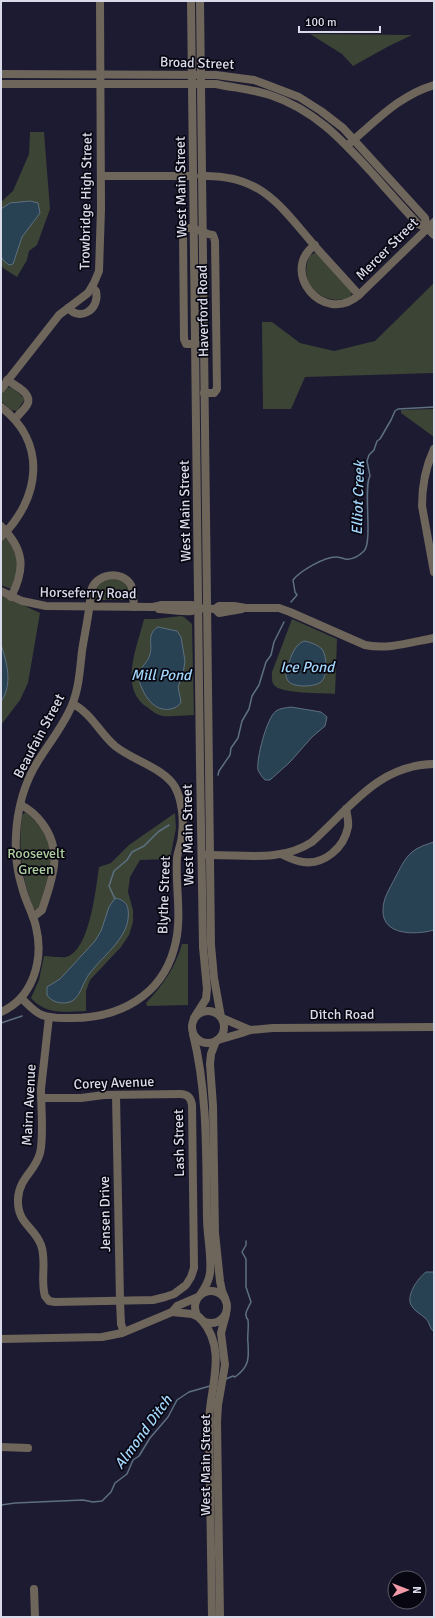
<svg xmlns="http://www.w3.org/2000/svg" width="435" height="1618" font-family="Signika,sans-serif">
  <rect width="100%" height="100%" fill="#1d1b31"/>
  <g fill="#3b4435">
    <polygon points="310,34 412,35 389,46 353,66 342,54"/>
    <polygon points="30,132 44,132 50,209 37,245 29,251 27,260 17,277 3,268 1,264 1,202 13,191 29,154"/>
    <path d="M316,252L352,292L351,296C336,306 311,295 307,278C305,270 307,263 309,256Z"/>
    <polygon points="434,283 434,373 305,377 291,409 263,409 262,322 272,322 300,343 334,351 375,341"/>
    <polygon points="7,387 13,388 25,399 17,411 11,410 1,401 1,395"/>
    <polygon points="434,409 434,437 401,413 401,410"/>
    <polygon points="6,538 10,539 19,564 11,589 1,585 1,542"/>
    <polygon points="106,578 122,580 129,586 130,600 94,600 93,590"/>
    <polygon points="1,595 40,613 28,683 20,700 1,725"/>
    <path d="M181,616L184,617L192,624L194,715C185,715 173,717 163,716C157,715 152,711 147,707C118,688 138,645 144,619H155Z"/>
    <path d="M292,619L337,639L335,694C323,693 280,694 274,685C271,681 272,676 272,672Z"/>
    <path d="M26,812C62,846 51,864 40,906L37,910L34,909C21,879 18,848 22,815Z"/>
    <path d="M175,813L176,828L170,859L140,860L130,877L128,892L133,910V922L129,935L121,947L90,980L86,991V1011C65,1012 46,1015 31,998L39,980L44,956C51,956 60,958 66,957C90,951 96,887 99,867L111,863L129,845Z"/>
    <path d="M182,944H188V1005L147,1006L146,1003C163,985 175,968 182,944Z"/>
  </g>
  <g fill="#284253" stroke="#5d7080">
    <polygon points="30,201 38,203 40,213 22,237 13,264 9,265 3,260 1,256 1,209 10,203"/>
    <path d="M158,627L177,631L181,637L185,661L183,674L178,687L181,702C179,706 175,708 171,709C152,713 140,690 138,674C141,667 148,662 150,654C153,645 146,634 158,627Z"/>
    <path d="M304,641C310,642 318,645 322,649C327,656 328,676 321,682C315,687 293,688 288,681C286,678 286,675 286,672C290,661 292,646 304,641Z"/>
    <path d="M1,644C7,664 13,683 1,702Z"/>
    <path d="M291,707L321,712L327,717L325,726L312,737L290,762L270,780H265C262,777 260,774 258,770C256,759 267,717 276,711C280,708 286,708 291,707Z"/>
    <path d="M434,842V930C416,935 382,936 383,910C383,898 390,888 395,878C400,869 404,859 412,852C418,847 427,844 434,842Z"/>
    <path d="M115,898C121,899 127,902 128,909C132,936 104,954 90,973C83,981 81,996 72,1001C64,1005 52,1003 47,995V987L60,979L95,941L101,931L109,907Z"/>
    <path d="M426,1272H434V1332C429,1328 430,1322 425,1318C421,1314 414,1311 411,1305C406,1295 418,1278 426,1272Z"/>
  </g>
  <g fill="none" stroke-linecap="round" stroke-linejoin="round">
    <g stroke="#5d7080" stroke-width="1.5">
      <path d="M291,602L297,595L295,592L293,580C300,571 324,557 336,557C339,557 341,558 345,559C352,560 359,556 364,551C373,542 363,487 370,476L367,461L369,455L374,450L377,441L380,439L391,420L395,411L398,409L434,407"/>
      <polyline points="218,775 219,771 230,755 231,748 238,738 242,721 249,709 252,696 259,685 266,662 271,655 274,642 284,622"/>
      <polyline points="115,899 109,886 114,871 127,860 132,852 144,846 158,832 169,825"/>
      <polyline points="1,1023 22,1016"/>
      <path d="M226,1379L233,1376L235,1377C249,1367 249,1359 248,1343C247,1336 249,1328 248,1320C243,1314 248,1309 251,1302L246,1287V1259L242,1252L246,1245V1241"/>
      <polyline points="1,1505 15,1503 83,1500 93,1502 102,1501 111,1492 115,1483 127,1474 133,1460 139,1456 150,1438 168,1417 177,1400 189,1392 210,1386"/>
    </g>
    <g stroke="#6e655b" stroke-width="8">
      <polyline points="191,1 200,765 203,947 207,989 206,999 194,1018"/>
      <polyline points="200,1 211,945 214,978 221,1017"/>
      <polyline points="1,74 216,75 254,80 265,84 299,97 321,111 343,128 425,218 427,228"/>
      <path d="M1,84H216C234,88 252,89 270,95C315,110 342,140 373,174C388,191 403,208 418,224L427,228L434,235"/>
      <path d="M350,143C377,120 400,95 434,85"/>
      <polyline points="101,176 194,176"/>
      <path d="M202,176C260,174 280,205 314,245C329,262 344,278 359,295C323,326 279,271 315,245"/>
      <polyline points="359,295 434,222"/>
      <path d="M68,308C81,322 100,309 96,291L92,287"/>
      <path d="M196,344H186L184,339L183,233L184,229C195,225 202,234 213,235L215,241L217,389L214,393H204"/>
      <path d="M7,380C14,385 34,394 27,405C24,410 19,414 15,419"/>
      <polyline points="1,389 59,315 88,293 94,283 99,271 101,209 100,1"/>
      <path d="M1,407C48,443 40,499 1,537"/>
      <path d="M434,449C425,468 422,485 422,506L434,572"/>
      <path d="M1,526C24,549 26,568 11,597"/>
      <path d="M1,591L22,601L46,606L153,607L162,605H192L194,608L215,609L219,606H234L246,608H279L290,612L365,645C387,650 412,642 434,638"/>
      <path d="M159,609C170,610 180,612 192,611L194,608"/>
      <polyline points="215,609 219,613 242,609"/>
      <path d="M21,805C29,809 36,815 42,823C64,852 52,879 42,910L33,917"/>
      <path d="M205,855C242,854 280,863 312,842C350,808 378,765 434,764"/>
      <path d="M283,855C289,858 296,861 303,862C324,865 344,848 348,827C349,821 347,815 346,809"/>
      <path d="M21,998C28,1004 34,1012 42,1015C52,1019 62,1018 72,1018C119,1018 161,996 174,949C183,919 175,888 177,858C178,850 182,842 182,834C184,820 182,800 175,787C164,768 132,760 115,746C100,733 91,713 73,704"/>
      <circle cx="208" cy="1027" r="16"/>
      <path d="M1,1012C33,998 44,960 36,927C33,913 25,901 22,887C17,871 15,853 16,836C17,811 24,783 38,761C49,743 64,725 72,705C79,688 80,669 82,651C85,631 90,611 91,591C95,574 121,569 131,585C134,592 133,600 134,607"/>
      <polyline points="222,1018 250,1030"/>
      <path d="M193,1034C208,1094 206,1156 207,1218C207,1235 212,1257 210,1273C209,1281 205,1288 200,1295"/>
      <polyline points="218,1040 242,1033 250,1030 273,1028 434,1027"/>
      <polyline points="216,1041 211,1054 210,1064 213,1106 215,1233 220,1281 222,1291 225,1298"/>
      <polyline points="116,1095 120,1301 121,1324 124,1332"/>
      <path d="M41,1098H81L104,1095L180,1094C188,1094 191,1098 192,1105L194,1268L191,1277L186,1285L174,1294L165,1297L153,1300L55,1302L49,1301L45,1296C40,1280 47,1261 41,1245C34,1226 17,1224 18,1199C19,1178 35,1172 40,1153C44,1138 41,1107 41,1089L49,1017"/>
      <circle cx="211" cy="1307" r="16"/>
      <polyline points="172,1312 192,1314 199,1317"/>
      <path d="M201,1319C228,1350 210,1386 209,1421L212,1617"/>
      <polyline points="1,1339 102,1337 122,1333 172,1312 177,1306 198,1297"/>
      <polyline points="1,1447 28,1448"/>
      <polyline points="34,1589 35,1617"/>
      <polyline points="220,1617 217,1422 218,1405 225,1365 221,1333 226,1314"/>
    </g>
  </g>
  <g text-anchor="middle" dominant-baseline="central" stroke-width="3.5" stroke-linejoin="round" paint-order="stroke">
    <g font-size="14" fill="#dadbea" stroke="#080711">
      <text transform="translate(197 63) rotate(2)">Broad Street</text>
      <text transform="translate(181 187) rotate(-91)">West Main Street</text>
      <text transform="translate(86 201) rotate(-89)">Trowbridge High Street</text>
      <text transform="translate(387 249) rotate(-45)">Mercer Street</text>
      <text transform="translate(203 311) rotate(-91)">Haverford Road</text>
      <text transform="translate(185 511) rotate(-91)">West Main Street</text>
      <text transform="translate(88 593) rotate(1)">Horseferry Road</text>
      <text transform="translate(39 736) rotate(-62)">Beaufain Street</text>
      <text transform="translate(188 835) rotate(-91)">West Main Street</text>
      <text transform="translate(164 895) rotate(-88)">Blythe Street</text>
      <text x="342" y="1014">Ditch Road</text>
      <text transform="translate(114 1083) rotate(-2)">Corey Avenue</text>
      <text transform="translate(29 1105) rotate(-87)">Mairn Avenue</text>
      <text transform="translate(179 1143) rotate(-91)">Lash Street</text>
      <text transform="translate(105 1214) rotate(-91)">Jensen Drive</text>
      <text transform="translate(205 1465) rotate(-90)">West Main Street</text>
    </g>
    <g font-size="14" fill="#aece9d" stroke="#080711">
      <text x="36" y="853">Roosevelt<tspan x="36" dy="16">Green</tspan></text>
    </g>
    <g font-size="15" font-style="italic" fill="#a3d6fb" stroke="#080711">
      <text transform="translate(358 498) rotate(-88)">Elliot Creek</text>
      <text x="307" y="667">Ice Pond</text>
      <text x="161" y="675">Mill Pond</text>
      <text transform="translate(143 1432) rotate(-54)">Almond Ditch</text>
    </g>
  </g>
  <rect width="435" height="1618" fill="none" stroke="#dadbea" stroke-width="4"/>
  <g transform="translate(407 1590) rotate(90)"><circle r="19" fill="#080711" stroke="#5c5c68"/>
  <path d="M0-3L7 15L0 10L-7 15Z" fill="#f39aa9"/>
  <text y="-6" font-size="11" font-weight="bold" text-anchor="middle" fill="#dadbea">N</text>
  </g>
  <path d="M299 26v6h81v-6" fill="none" stroke="#dadbea" stroke-width="2"/>
  <text x="305" y="26" font-size="12" fill="#dadbea" stroke="#080711" stroke-width="3" paint-order="stroke">100 m</text>
</svg>
